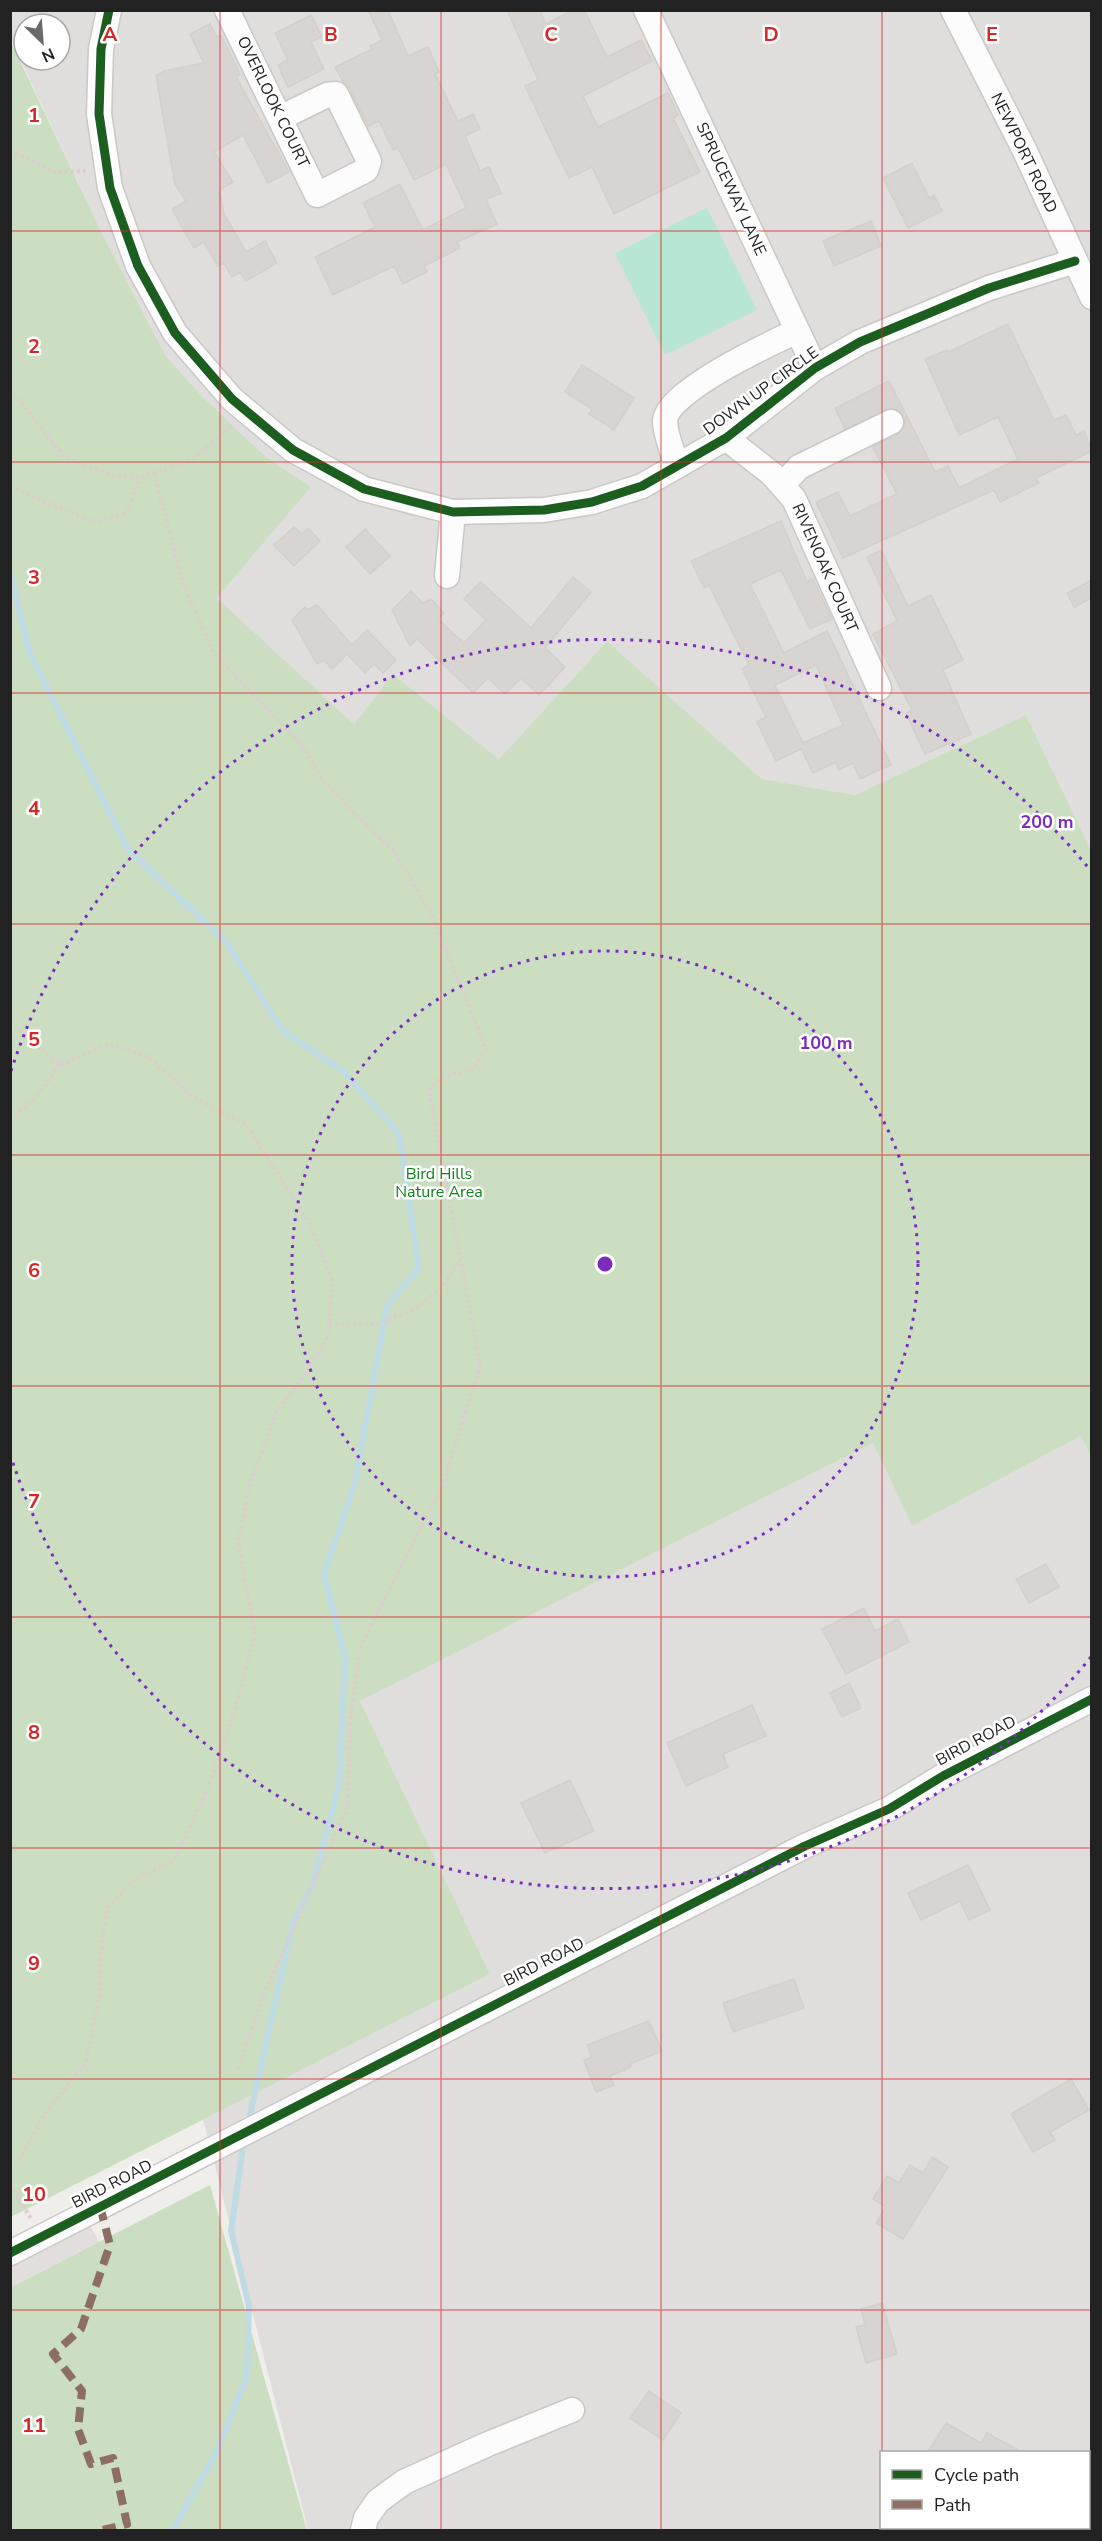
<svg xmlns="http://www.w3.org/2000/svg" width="1102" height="2541" font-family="'Nunito Sans',sans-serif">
  <rect width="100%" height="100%" fill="#f0eeeb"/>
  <g fill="#dfdedc" fill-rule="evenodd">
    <path d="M11,10L1091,11V850L1026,715L855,795L762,779L607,641L499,759L393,674L354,724L217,598L311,487L264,455L200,394L165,355L102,233L11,40ZM24,24H60V60H24Z"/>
    <path d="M1081,1436L1092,1456L1091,2530H308L203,2119L490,1974L360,1701L873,1443L912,1526ZM882,2452H1088V2528H882Z"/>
  </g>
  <g fill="#cbdec1">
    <polygon points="10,40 102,233 165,355 200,394 264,455 311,487 217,598 354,724 393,674 499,759 607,641 762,779 855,795 1026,715 1091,850 1091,1456 1081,1436 912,1526 873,1443 360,1701 490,1974 11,2217"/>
    <polygon points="210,2185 307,2530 11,2530 11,2287"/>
  </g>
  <polygon fill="#b7e6d2" points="707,208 757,310 665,355 615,253"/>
  <polygon fill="#e0dfde" points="84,2215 99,2242 11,2287 11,2253"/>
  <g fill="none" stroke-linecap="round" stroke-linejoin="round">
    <g stroke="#bfdbe3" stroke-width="6">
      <polyline points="10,572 30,654 128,849 227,943 283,1031 343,1071 399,1134 419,1268 387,1306 355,1483 324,1574 345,1658 339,1784 313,1884 293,1923 248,2124"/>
      <polyline points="173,2530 218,2449 247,2376 249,2306 231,2231 244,2140"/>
    </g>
  </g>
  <g fill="#d7d4d2" stroke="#d3d0cc" stroke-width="1.5" fill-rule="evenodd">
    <polygon points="368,10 388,10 408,56 428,47 439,72 435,74 458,121 473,114 480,129 465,136 480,171 489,167 501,193 486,199 497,224 457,242 460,248 424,266 427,272 403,284 394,266 333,295 315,257 375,227 363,203 400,184 423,230 466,208 446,164 414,180 398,148 393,150 379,121 368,126 349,88 343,81 335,67 372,49 370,46 382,40"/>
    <polygon points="507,10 540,10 546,24 573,10 584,10 607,57 641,40 652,61 583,96 598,127 668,93 678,115 673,118 700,172 614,214 592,167 569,178 525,86 538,80"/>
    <polygon points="311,15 322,37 311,42 324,69 288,87 278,65 288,60 275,33"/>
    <polygon points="210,24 217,37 221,35 240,74 236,77 289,172 268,183 243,135 214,152 233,182 219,190 224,214 246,252 265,241 277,263 246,281 240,272 232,277 224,263 218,266 204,242 194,248 172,209 186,201 175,184 156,76 164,71 204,63 190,34"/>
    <polygon points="912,163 929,198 934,195 942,211 908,228 883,178"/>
    <polygon points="871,221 881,246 834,266 823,241"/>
    <polygon points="1008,324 1054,420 1066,415 1076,435 1084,431 1092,451 1036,478 1039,483 1000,502 994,490 843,558 816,502 838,492 850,516 897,494 873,447 898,434 905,422 899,411 891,408 845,429 835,408 889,381 935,472 948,466 959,488 1018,459 998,417 959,435 925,359 947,350 948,352"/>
    <polygon points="582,365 634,398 614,430 589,414 592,409 565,392"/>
    <path d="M781,521L807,582L813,579L832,619L810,629L781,570L750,584L784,653L827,631L891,765L860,779L853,763L839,770L836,762L813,773L801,749L776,761L757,722L766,717L742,669L749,665L709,585L704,588L691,561ZM816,665L843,725L803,743L775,685Z"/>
    <polygon points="294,527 302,534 308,528 320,541 294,566 274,545"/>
    <polygon points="365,529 390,556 370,574 346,547"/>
    <polygon points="881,550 908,606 931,595 963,660 943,670 971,734 925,754 906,713 912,710 873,634 897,621 867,557"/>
    <polygon points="573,577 591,592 545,648 565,667 539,695 521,678 505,694 488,678 473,693 417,639 410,646 392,610 411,591 423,603 431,599 444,613 438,619 464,643 486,620 464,599 481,582 531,628"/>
    <polygon points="1092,580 1092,598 1074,607 1067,593"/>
    <polygon points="317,605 352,645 367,630 396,660 383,673 374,664 365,673 347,654 332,669 324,660 317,664 292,620 305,607 307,610"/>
    <polygon points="1046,1564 1059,1587 1029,1603 1016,1579"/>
    <polygon points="864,1608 875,1631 898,1619 909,1642 846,1674 822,1629"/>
    <polygon points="849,1683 861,1708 842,1717 830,1693"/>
    <polygon points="752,1705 766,1736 723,1754 728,1767 686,1786 667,1743"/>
    <polygon points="570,1780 594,1831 545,1853 521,1803"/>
    <polygon points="968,1865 990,1910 969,1920 960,1901 921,1920 908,1893"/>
    <polygon points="794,1979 804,2008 733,2032 723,2003"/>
    <polygon points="649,2021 662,2051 630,2064 631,2067 610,2076 614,2085 596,2092 584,2060 592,2057 587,2045"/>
    <polygon points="1071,2079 1089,2110 1050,2132 1055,2140 1033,2152 1011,2114"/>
    <polygon points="932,2157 948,2167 903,2239 876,2223 886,2207 873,2199 887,2176 899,2183 910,2165 923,2173"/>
    <polygon points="882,2303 897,2354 866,2363 856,2327 865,2325 861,2309"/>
    <polygon points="649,2391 681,2413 663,2440 630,2418"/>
    <polygon points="946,2423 981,2443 987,2433 1022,2452 928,2452"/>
  </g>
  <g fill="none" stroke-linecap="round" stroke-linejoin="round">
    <defs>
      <g id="minor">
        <polyline points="109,10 101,49 99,114 110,188 138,266 175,333 232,399 293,450 364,489 453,512 544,510 592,502 642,486 726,438 815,368 860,342 989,288 1075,261"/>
        <polyline points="227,10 317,195 366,170 369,161 336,94 327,95 280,118"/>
        <polyline points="646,10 815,368"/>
        <polyline points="953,10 1024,149 1092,297"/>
        <polyline points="726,438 772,474 794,499 879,688"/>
        <path d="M677,466C673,453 665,434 665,421C667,391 771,343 797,331"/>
        <polyline points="782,485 799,467 891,422"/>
        <polyline points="447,576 453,512"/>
        <polyline points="10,2253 805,1846 889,1809 943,1776 1092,1699"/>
        <polyline points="363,2530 366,2518 378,2501 404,2482 488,2444 572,2410"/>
      </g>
    </defs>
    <use href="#minor" stroke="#c9c8c7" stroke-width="27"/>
    <g stroke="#dccecd" stroke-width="4" stroke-dasharray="3 3" stroke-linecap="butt">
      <polyline points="10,150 54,172 86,171"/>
      <polyline points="10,162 18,153"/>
      <polyline points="10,389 65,458 111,475 139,478 193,459 232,425"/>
      <polyline points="154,473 182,581 213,652 305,749 322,781 395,853 431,913 486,1049 474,1069 440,1078 429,1090 480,1365 443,1485 361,1645 350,1720 348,1806 263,1996 238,2069"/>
      <polyline points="10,487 94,522 127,513 139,478"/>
      <polyline points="10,1023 60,1065 109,1044 147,1056 194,1098 246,1124 310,1224 332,1279 328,1337 302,1378 277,1411 251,1480 238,1541 255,1633 235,1708 207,1791 174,1861 131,1881 107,1908 99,1969 100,1992 85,2064 46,2112 19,2161 10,2166"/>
      <polyline points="10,1120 35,1098 60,1065"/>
      <polyline points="329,1325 378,1324 414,1309 442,1288 459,1262"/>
      <polyline points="10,2185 32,2220"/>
    </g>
    <use href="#minor" stroke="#fdfcfc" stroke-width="24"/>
    <polyline stroke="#8d6e63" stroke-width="8" stroke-dasharray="15 8" stroke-linecap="butt" points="100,2206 110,2245 81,2329 53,2354 82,2391 78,2429 91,2464 113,2458 127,2524 103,2530"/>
    <defs>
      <g id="cycleway">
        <polyline points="109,10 101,49 99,114 110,188 138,266 175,333 232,399 293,450 364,489 453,512 544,510 592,502 642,486 726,438 815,368 860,342 989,288 1075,261"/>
        <polyline points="10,2253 805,1846 889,1809 943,1776 1092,1699"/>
      </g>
    </defs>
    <use href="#cycleway" stroke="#fff" stroke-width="13"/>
    <use href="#cycleway" stroke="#1b5e20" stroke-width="9"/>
  </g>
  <path fill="none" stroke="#d62828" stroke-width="1.5" stroke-opacity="0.55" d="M220,10V2530M441,10V2530M661,10V2530M882,10V2452M10,231H1092M10,462H1092M10,693H1092M10,924H1092M10,1155H1092M10,1386H1092M10,1617H1092M10,1848H1092M10,2079H1092M10,2310H1092M882,2528V2530"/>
  <g fill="none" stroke="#7b2cbf" stroke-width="3" stroke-dasharray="3 6">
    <circle cx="605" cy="1264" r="313"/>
    <path d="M1091 1657A625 625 0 0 1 11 1457M11 1071A625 625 0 0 1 1091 871"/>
  </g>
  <g text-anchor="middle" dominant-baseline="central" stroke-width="5" stroke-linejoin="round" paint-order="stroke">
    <g font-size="16" fill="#222" stroke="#fff">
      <text transform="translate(273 102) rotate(64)">OVERLOOK COURT</text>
      <text transform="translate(1024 153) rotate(64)">NEWPORT ROAD</text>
      <text transform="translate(731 189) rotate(65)">SPRUCEWAY LANE</text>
      <text transform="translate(761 391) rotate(-36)">DOWN UP CIRCLE</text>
      <text transform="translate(825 568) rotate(66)">RIVENOAK COURT</text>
      <text transform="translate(976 1741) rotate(-28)">BIRD ROAD</text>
      <text transform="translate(544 1962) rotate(-27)">BIRD ROAD</text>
      <text transform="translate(112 2184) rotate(-27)">BIRD ROAD</text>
    </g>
    <g font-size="16" fill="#0c8416" stroke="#fff">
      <text x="439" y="1174">Bird Hills<tspan x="439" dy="18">Nature Area</tspan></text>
    </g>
  </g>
  <g font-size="20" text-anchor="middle" font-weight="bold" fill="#d62828" stroke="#fff" stroke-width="5" stroke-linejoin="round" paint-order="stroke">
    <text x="110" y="41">A</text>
    <text x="331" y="41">B</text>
    <text x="551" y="41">C</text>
    <text x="771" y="41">D</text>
    <text x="992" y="41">E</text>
    <text x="34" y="122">1</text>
    <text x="34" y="353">2</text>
    <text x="34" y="584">3</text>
    <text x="34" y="815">4</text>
    <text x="34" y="1046">5</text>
    <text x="34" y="1277">6</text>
    <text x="34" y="1508">7</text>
    <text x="34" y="1739">8</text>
    <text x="34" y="1970">9</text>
    <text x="34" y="2201">10</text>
    <text x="34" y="2432">11</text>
  </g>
  <circle cx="605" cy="1264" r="9" fill="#7b2cbf" stroke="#fff" stroke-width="3"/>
  <g font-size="18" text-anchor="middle" font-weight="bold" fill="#7b2cbf" stroke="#fff" stroke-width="5" stroke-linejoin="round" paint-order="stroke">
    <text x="1047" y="828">200 m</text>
    <text x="826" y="1049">100 m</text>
  </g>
  <rect width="1102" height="2541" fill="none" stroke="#222222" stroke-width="24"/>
  <rect x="880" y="2451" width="210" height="78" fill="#ffffff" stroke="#a7a7a7" stroke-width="1.5"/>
  <rect x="892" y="2470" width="30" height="9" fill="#1b5e20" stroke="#a7a7a7" stroke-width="1.5"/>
  <text x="934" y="2481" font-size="18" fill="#222222">Cycle path</text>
  <rect x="892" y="2500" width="30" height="9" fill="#8d6e63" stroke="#a7a7a7" stroke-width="1.5"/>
  <text x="934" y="2511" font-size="18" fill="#222222">Path</text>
  <g transform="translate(42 42) rotate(155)"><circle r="28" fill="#ffffff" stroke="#a7a7a7" stroke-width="1.5"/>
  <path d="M0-4.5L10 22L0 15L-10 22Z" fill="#6a6968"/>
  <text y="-9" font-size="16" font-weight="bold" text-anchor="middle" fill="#222222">N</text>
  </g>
</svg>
